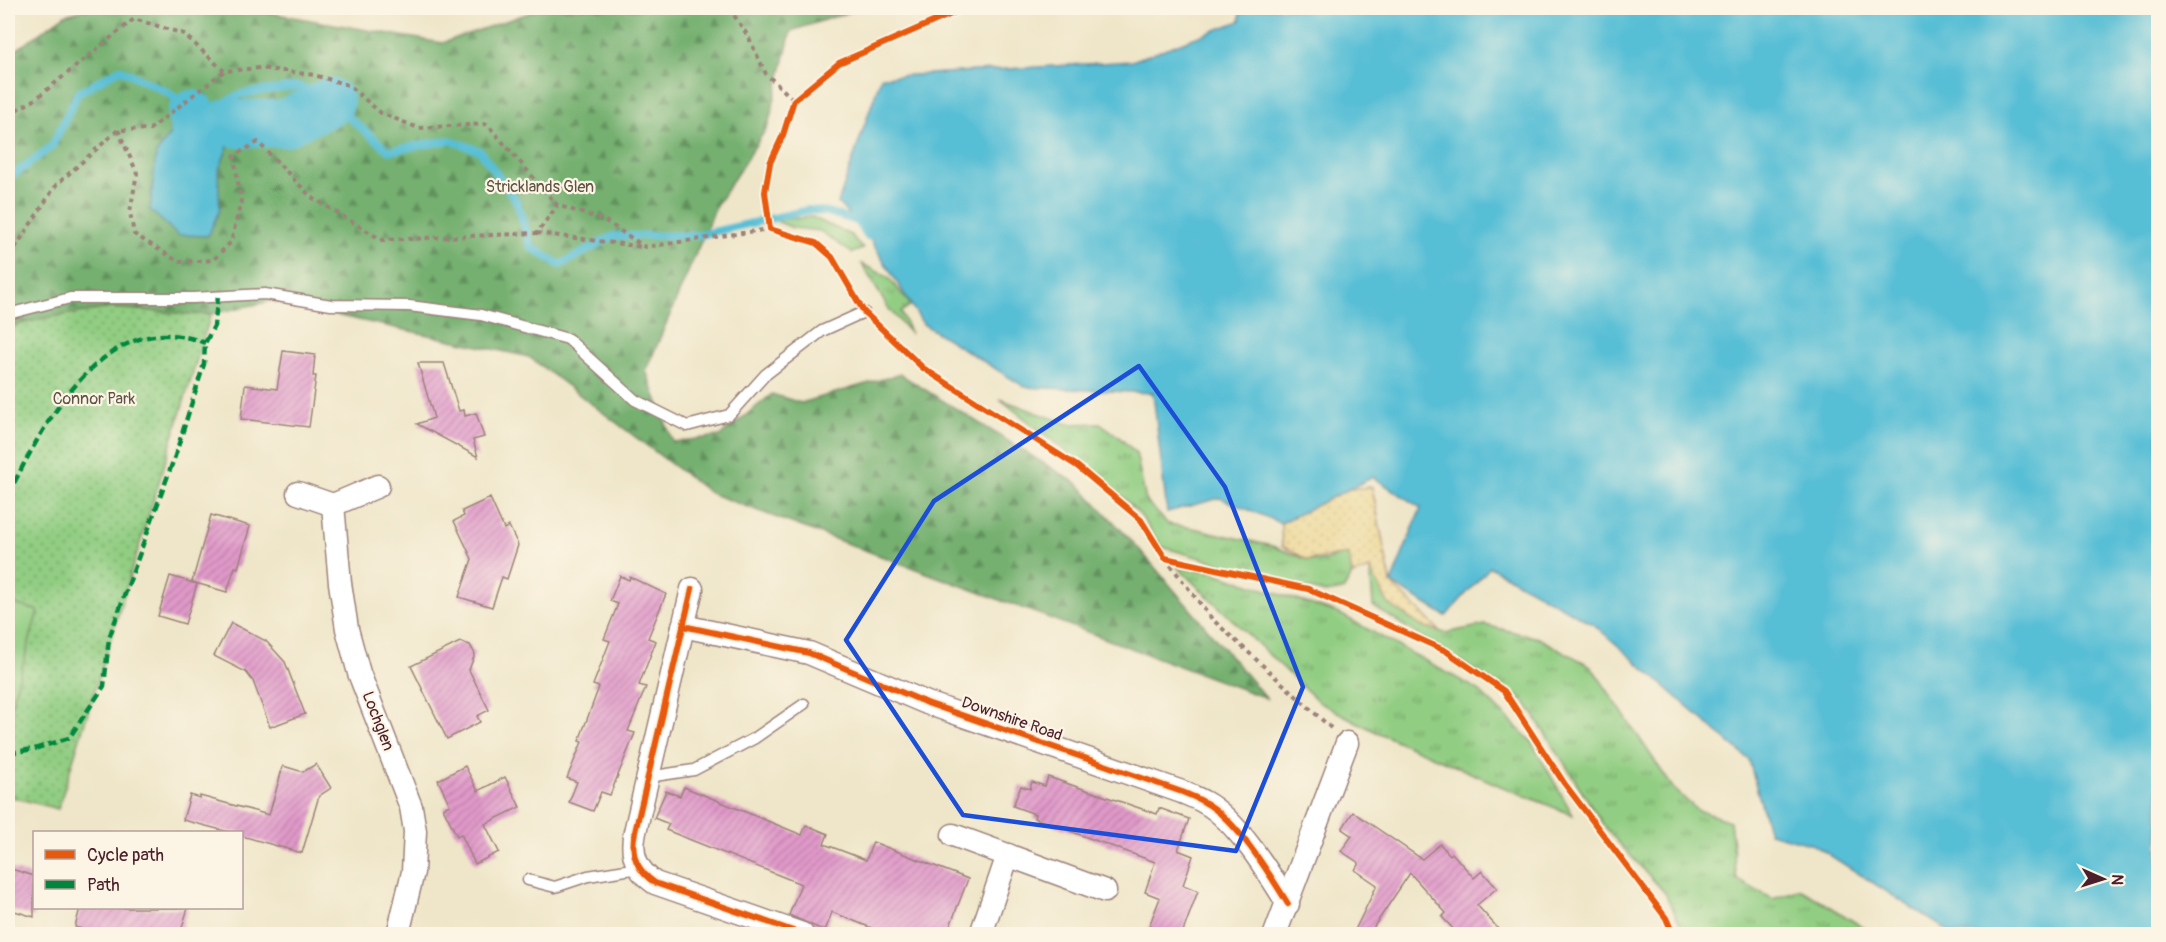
<svg xmlns="http://www.w3.org/2000/svg" width="2166" height="942" font-family="Pangolin,sans-serif">
  <defs>
    <pattern id="grass-tufts" width="24" height="20" patternUnits="userSpaceOnUse" patternTransform="scale(1.5)"><rect width="24" height="20" fill="#91cd82"/><path d="M3 7l-1-3M5 7V3M7 7l1-3M15 17l-1-3M17 17v-4M19 17l1-3" fill="none" stroke="#78a66b"/></pattern>
    <pattern id="forest-firs" width="22" height="20" patternUnits="userSpaceOnUse" patternTransform="scale(1.5)"><rect width="22" height="20" fill="#74b070"/><path d="M5 1l3.5 6h-7zM16 11l3.5 6h-7z" fill="#618f5c"/></pattern>
    <pattern id="sand-dots" width="8" height="8" patternUnits="userSpaceOnUse" patternTransform="scale(1.5)"><rect width="8" height="8" fill="#eeda9e"/><path d="M2 2h.1M6 6h.1" fill="none" stroke="#cebb88" stroke-width="1.8" stroke-linecap="round"/></pattern>
    <pattern id="park-dots" width="8" height="8" patternUnits="userSpaceOnUse" patternTransform="scale(1.5)"><rect width="8" height="8" fill="#91cd82"/><path d="M2 2h.1M6 6h.1" fill="none" stroke="#78a66b" stroke-width="1.8" stroke-linecap="round"/></pattern>
    <pattern id="building-hatch" width="6" height="6" patternUnits="userSpaceOnUse" patternTransform="scale(1.5)"><rect width="6" height="6" fill="#e19aca"/><path d="M-1 1l2-2M0 6l6-6M5 7l2-2" fill="none" stroke="#b87da4"/></pattern>
  </defs>
  <rect width="100%" height="100%" fill="#fcf5e5"/>
  <filter id="ink" filterUnits="userSpaceOnUse"><feTurbulence type="fractalNoise" baseFrequency=".0167" numOctaves="2"/><feDisplacementMap in="SourceGraphic" scale="12" xChannelSelector="R" yChannelSelector="G"/><feConvolveMatrix kernelMatrix="1 2 1 2 8 2 1 2 1" color-interpolation-filters="sRGB"/></filter>
  <filter id="wash" filterUnits="userSpaceOnUse"><feTurbulence type="fractalNoise" baseFrequency=".008" numOctaves="4" result="noise"/><feDisplacementMap in="SourceGraphic" scale="24" xChannelSelector="R" yChannelSelector="G"/><feGaussianBlur stdDeviation="1.35" result="paint"/><feColorMatrix in="noise" values="0 0 0 0 0 0 0 0 0 0 0 0 0 0 0 0 0 1.4 0 .05"/><feComposite in="paint" operator="in"/></filter>
  <g filter="url(#wash)">
    <rect width="100%" height="100%" fill="#efe6c9"/>
    <g fill="url(#grass-tufts)" stroke="#6e7656" stroke-width="1.5">
      <polygon points="812,217 851,235 863,249 852,253 820,231 793,228 774,220"/>
      <polygon points="862,264 888,277 911,305 901,312 911,334 888,308"/>
      <polygon points="1000,399 1068,424 1100,423 1118,436 1136,453 1146,501 1168,524 1193,528 1272,546 1308,560 1323,561 1349,553 1352,575 1343,590 1325,593 1162,547 1141,516 1122,496"/>
      <polygon points="1178,568 1215,573 1340,614 1477,689 1531,741 1573,815 1503,787 1372,730 1320,703"/>
      <path d="M1370,569L1388,603L1421,626L1445,633L1485,625L1538,638L1591,666L1673,788L1697,810L1730,821L1737,880L1773,899L1799,889C1826,902 1849,920 1875,934H1685L1665,893L1606,829L1526,703L1373,606Z"/>
    </g>
    <polygon fill="url(#forest-firs)" stroke="#5f684e" stroke-width="1.5" points="91,8 242,8 442,43 543,8 861,8 791,31 768,126 716,206 646,371 673,442 720,436 772,394 801,403 900,374 1079,485 1140,550 1266,698 710,493 529,357 271,301 211,314 187,314 111,308 45,318 8,327 8,56 65,15"/>
    <polygon fill="url(#sand-dots)" stroke="#9c7c64" stroke-width="1.5" points="1372,487 1391,583 1440,631 1421,626 1388,603 1370,569 1352,575 1349,554 1308,560 1282,546 1281,523 1349,489"/>
    <polygon fill="url(#park-dots)" stroke="#6e7656" stroke-width="1.5" points="111,308 187,314 211,314 58,809 8,796 8,327 45,318"/>
    <polygon fill="#91cd82" stroke="#6e7656" stroke-width="1.5" points="8,602 38,611 8,717"/>
    <g fill="#57bed5" stroke="#506e80" stroke-width="1.5">
      <polygon points="1240,8 2158,8 2158,934 1953,934 1814,845 1769,833 1749,760 1593,624 1490,567 1446,616 1391,583 1421,508 1373,477 1281,523 1220,498 1167,512 1153,393 1025,387 923,324 868,236 838,203 881,77 1132,61 1240,21"/>
      <polygon points="237,124 218,172 220,209 208,236 178,235 150,210 156,154 170,134"/>
    </g>
    <g fill="none" stroke-linecap="round" stroke-linejoin="round">
      <polyline stroke="#57bed5" stroke-width="8" points="8,179 52,146 78,93 120,69 169,93 192,114 224,103 241,94 299,86 330,102 389,151 450,140 480,151 517,202 531,247 560,265 613,236 700,235 808,210 827,212 857,221 868,236"/>
      <g stroke="#57bed5" stroke-width="48">
        <polyline points="192,114 194,131"/>
        <polyline points="237,124 285,123 330,102"/>
      </g>
    </g>
    <g id="blocks">
      <g fill="url(#building-hatch)">
        <polygon points="283,351 315,355 313,376 316,376 309,427 241,419 245,385 277,389"/>
        <polygon points="418,363 444,363 459,411 464,410 465,416 476,413 484,437 473,440 478,457 417,424 434,418"/>
        <polygon points="490,498 504,529 509,526 518,545 507,579 502,577 492,607 459,597 472,559 454,521 464,516 462,511"/>
        <polygon points="211,515 250,526 238,568 235,567 227,592 192,582"/>
        <polygon points="170,576 197,584 185,624 158,616"/>
        <polygon points="620,576 629,580 630,577 666,594 648,638 656,641 639,685 646,687 628,731 635,733 610,795 601,792 593,811 569,802 577,782 567,778 582,742 579,741 599,687 593,685 610,641 604,639 618,604 610,601"/>
        <polygon points="231,623 266,641 285,662 305,714 270,727 253,681 246,672 214,656"/>
        <polygon points="460,642 470,645 475,654 469,670 489,710 477,716 480,722 447,739 411,666"/>
        <polygon points="316,764 331,788 319,796 302,853 242,836 242,832 229,832 183,820 190,795 200,798 200,796 269,815 283,766 303,772"/>
        <polygon points="465,766 478,791 505,777 520,807 485,824 499,852 475,864 461,834 457,836 443,808 450,805 438,780"/>
        <polygon points="1048,777 1157,814 1159,808 1189,819 1178,850 1193,856 1183,885 1198,891 1182,934 1162,934 1148,929 1160,898 1145,892 1155,862 1034,818 1035,814 1013,806 1021,786 1030,789 1032,782 1045,786"/>
        <polygon points="684,787 802,835 806,825 828,834 824,844 866,860 873,842 968,879 947,934 872,934 874,929 832,912 825,931 789,915 801,884 666,830 669,824 654,818 666,791 680,796"/>
        <polygon points="1353,812 1422,859 1440,844 1450,855 1452,853 1474,878 1482,871 1497,888 1477,905 1503,934 1458,934 1442,917 1446,913 1410,873 1369,934 1359,934 1354,932 1377,885 1355,870 1359,863 1341,851 1352,836 1342,829"/>
        <polygon points="8,868 34,876 34,917 8,909"/>
        <polygon points="80,908 188,908 180,934 101,934 75,927"/>
      </g>
    </g>
  </g>
  <g filter="url(#ink)">
    <use href="#blocks" fill-opacity="0" stroke="#9c827a" stroke-width="1.5"/>
    <g fill="none" stroke-linecap="round" stroke-linejoin="round">
      <defs>
        <g id="service">
          <polyline points="8,314 70,298 193,298 265,294 331,305 409,306 481,315 568,339 635,400 687,426 729,415 765,375 822,331 864,312"/>
          <polyline points="648,777 694,770 755,738 804,704"/>
          <polyline points="528,880 555,887 588,876 639,868"/>
        </g>
        <g id="minor">
          <polyline points="298,493 333,505 378,486"/>
          <polyline points="333,505 340,583 347,629 359,673 411,807 415,831 413,872 398,934"/>
          <path d="M692,589L635,832C630,854 636,870 655,883L802,934"/>
          <path d="M683,626L809,653L927,703L1182,792C1189,795 1197,798 1204,802C1236,819 1269,873 1288,904"/>
          <polyline points="953,835 1105,891"/>
          <polyline points="981,934 1008,855"/>
          <polyline points="1275,934 1347,743"/>
        </g>
      </defs>
      <use href="#service" stroke="#9c827a" stroke-width="13"/>
      <use href="#minor" stroke="#9c827a" stroke-width="25"/>
      <g stroke="#9c827a" stroke-width="4" stroke-dasharray="4.5 4.5" stroke-linecap="butt">
        <polyline points="729,8 748,36 766,74 794,100"/>
        <polyline points="8,114 33,101 134,19 184,34 224,71"/>
        <polyline points="118,130 137,173 130,212 134,234 179,262 213,260 231,242 241,202 234,156 258,142 311,197 382,240 537,233 557,206"/>
        <polyline points="770,229 765,192 770,163 783,135 794,100 839,63 965,8"/>
        <polyline points="537,233 644,247"/>
        <polyline points="8,253 13,251 56,185 118,130 150,129 224,71 260,68 314,75 348,85 381,113 418,128 487,124 557,205 604,220 645,247 770,229 816,243 832,257 855,297"/>
        <polyline points="876,324 923,368 1077,466 1141,520 1165,558 1308,589 1446,651 1504,691 1564,783 1666,918 1673,934"/>
        <polyline points="1165,558 1212,619 1331,728"/>
      </g>
      <use href="#service" stroke="#fff" stroke-width="10"/>
      <use href="#minor" stroke="#fff" stroke-width="22"/>
      <g stroke="#00873e" stroke-width="4.5" stroke-dasharray="9 4.5" stroke-linecap="butt">
        <path d="M8,495C44,423 106,303 205,343"/>
        <polyline points="8,753 34,749 69,738 104,686 109,638 175,456 204,364 205,343 214,326 218,297"/>
      </g>
      <defs>
        <g id="cycleway">
          <polyline points="965,8 839,63 794,100 783,135 770,163 765,192 770,229 816,243 832,257 864,312 923,368 1077,466 1141,520 1165,558 1308,589 1446,651 1504,691 1564,783 1666,918 1673,934"/>
          <path d="M692,589L635,832C630,854 636,870 655,883L802,934"/>
          <path d="M683,626L809,653L927,703L1182,792C1189,795 1197,798 1204,802C1236,819 1269,873 1288,904"/>
        </g>
      </defs>
      <use href="#cycleway" stroke="#fcf5e5" stroke-width="10"/>
      <use href="#cycleway" stroke="#e8590c" stroke-width="6"/>
    </g>
  </g>
  <path fill="none" stroke="#1d4ed8" stroke-width="4.5" stroke-linejoin="round" d="M1139,366L1225,487L1303,687L1236,851L963,815L846,640L934,501Z"/>
  <g text-anchor="middle" dominant-baseline="central" stroke-width="4.5" stroke-linejoin="round" paint-order="stroke">
    <g font-size="16" fill="#5f5345" stroke="#fcf5e5">
      <text x="540" y="187">Stricklands Glen</text>
      <text x="94" y="399">Connor Park</text>
    </g>
    <g font-size="16" fill="#4a1f2b" stroke="#fcf5e5">
      <text transform="translate(1012 719) rotate(19)">Downshire Road</text>
      <text transform="translate(378 721) rotate(69)">Lochglen</text>
    </g>
  </g>
  <rect width="2166" height="942" fill="none" stroke="#fcf5e5" stroke-width="30"/>
  <rect x="33" y="831" width="210" height="78" fill="#fcf5e5" stroke="#b59f9b" stroke-width="1.5"/>
  <rect x="45" y="850" width="30" height="9" fill="#e8590c" stroke="#b59f9b" stroke-width="1.5"/>
  <text x="87" y="861" font-size="18" fill="#4a1f2b">Cycle path</text>
  <rect x="45" y="880" width="30" height="9" fill="#00873e" stroke="#b59f9b" stroke-width="1.5"/>
  <text x="87" y="891" font-size="18" fill="#4a1f2b">Path</text>
  <g transform="translate(2103 879) rotate(93)" stroke="#fcf5e5" stroke-width="4.5" paint-order="stroke">
  <path d="M0-4.5L10 22L0 15L-10 22Z" fill="#4a1f2b"/>
  <text y="-9" font-size="16" font-weight="bold" text-anchor="middle" fill="#4a1f2b">N</text>
  </g>
</svg>
